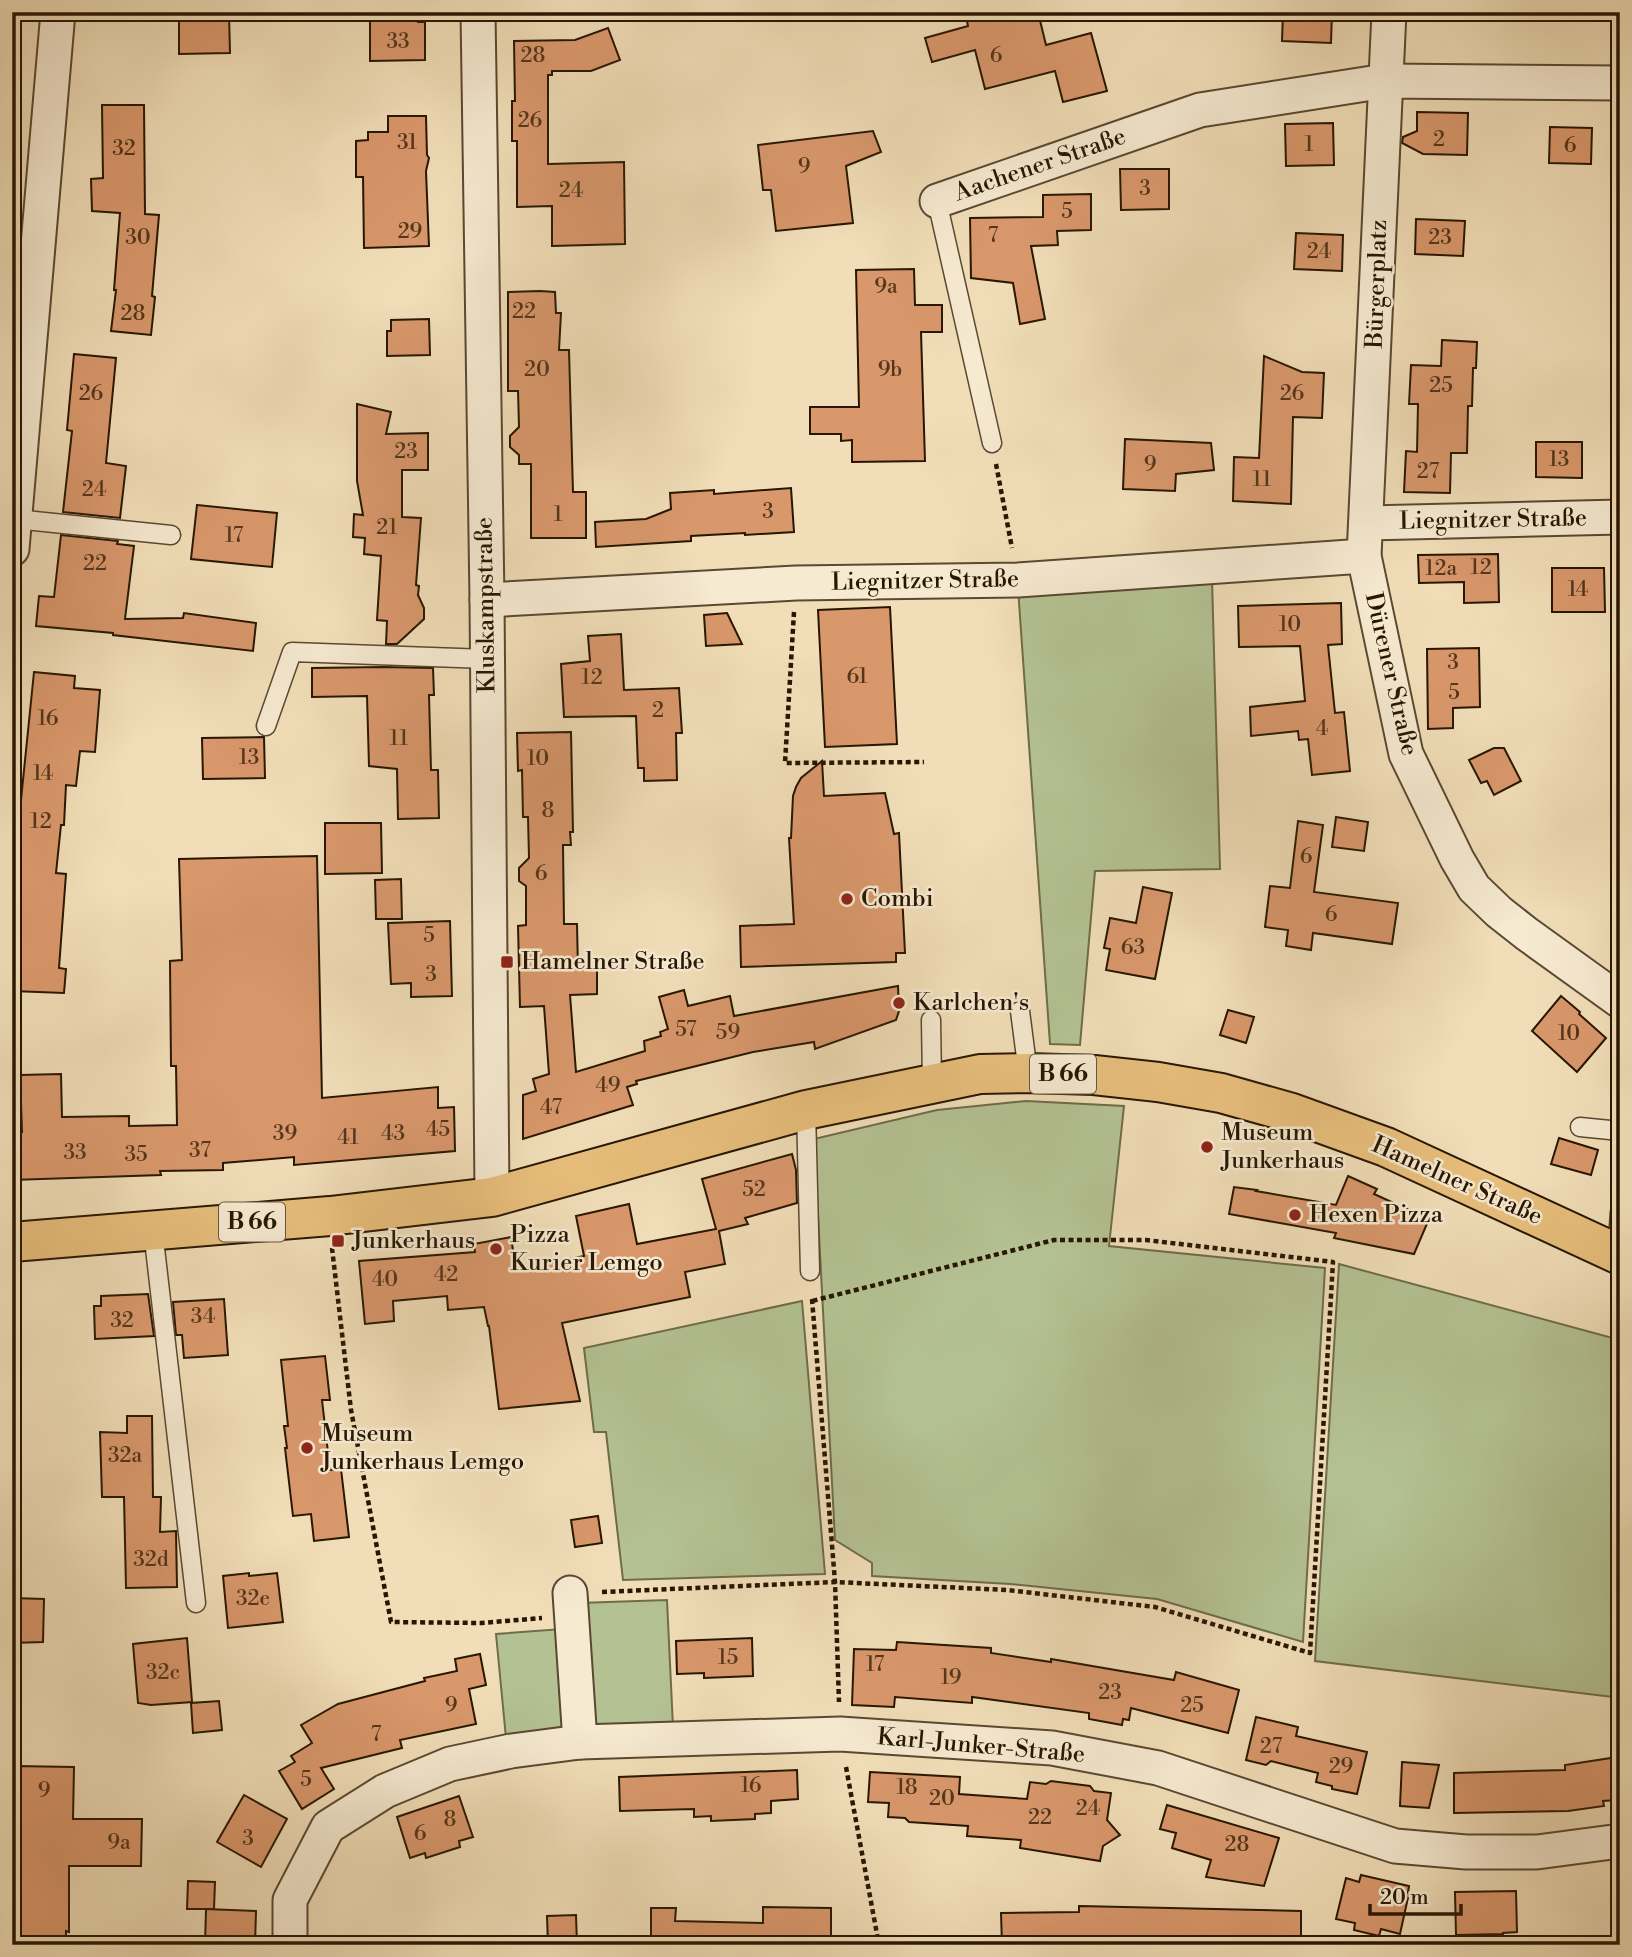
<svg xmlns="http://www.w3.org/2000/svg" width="1632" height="1957" font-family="'Libre Bodoni',serif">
  <rect width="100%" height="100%" fill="#f1deb8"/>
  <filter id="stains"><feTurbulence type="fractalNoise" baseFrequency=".00286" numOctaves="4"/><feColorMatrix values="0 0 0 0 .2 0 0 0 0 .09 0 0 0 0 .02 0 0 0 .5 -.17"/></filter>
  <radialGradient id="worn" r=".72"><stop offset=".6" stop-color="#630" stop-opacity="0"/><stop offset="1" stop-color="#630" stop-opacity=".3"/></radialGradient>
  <g fill="#b4c293" stroke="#6e6c4a" stroke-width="2">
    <polygon points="1212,579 1220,869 1095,871 1080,1045 1050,1044 1018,588"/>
    <polygon points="1026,1101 1124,1106 1109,1246 1325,1268 1303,1642 1157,1599 1010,1584 872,1576 872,1563 835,1540 814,1139 937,1110"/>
    <polygon points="1339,1264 1620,1340 1620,1696 1613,1697 1315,1661"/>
    <polygon points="802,1301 825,1574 623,1580 606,1432 594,1432 584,1348"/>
    <polygon points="667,1600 673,1727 589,1731 579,1603"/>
    <polygon points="562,1629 570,1733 506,1738 496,1634"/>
  </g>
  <g fill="#d9986c" stroke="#281602" stroke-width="2">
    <polygon points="370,12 417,12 418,22 425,22 425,60 370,61"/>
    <polygon points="965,12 1038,12 1046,45 1091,33 1107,91 1063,102 1055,71 985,89 975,50 932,62 925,38 968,26"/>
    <polygon points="1283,12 1332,12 1331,43 1282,41"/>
    <polygon points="229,13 230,53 179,54 179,14"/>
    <polygon points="608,28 620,60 591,71 552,71 552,75 548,75 548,164 624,162 625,244 552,246 552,206 517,207 517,141 512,141 512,101 515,101 514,41 575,40"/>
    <polygon points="102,105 144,105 145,214 159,215 152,296 155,297 151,335 111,331 116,290 114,290 120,213 92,211 91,179 103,178"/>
    <polygon points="1417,112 1468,113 1467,155 1423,154 1402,143 1403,137 1417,131"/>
    <polygon points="388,116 426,116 427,155 429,158 426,171 429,246 364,248 363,177 356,177 356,141 368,140 368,132 388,132"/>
    <polygon points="1333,123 1334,165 1286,166 1285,124"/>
    <polygon points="1550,127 1592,128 1591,164 1549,163"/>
    <polygon points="873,131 881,152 846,166 853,223 776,231 771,190 763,190 758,145"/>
    <polygon points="1120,169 1169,169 1169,209 1121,210"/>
    <polygon points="1091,194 1091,230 1057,231 1058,245 1031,246 1045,319 1020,324 1013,283 971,278 970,218 1043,217 1043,195"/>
    <polygon points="1416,219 1465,221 1463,256 1415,254"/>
    <polygon points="1296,233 1343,235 1342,271 1294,269"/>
    <polygon points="914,269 915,305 942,305 942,332 921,332 925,461 852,462 852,440 841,441 841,434 810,434 810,407 859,407 856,270"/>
    <polygon points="540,291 555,292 556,313 561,313 559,350 569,350 573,492 586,492 586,538 531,538 531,464 519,464 519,455 510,447 510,436 519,427 518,391 508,391 508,292"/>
    <polygon points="429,319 430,355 387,356 387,331 391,331 391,320"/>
    <polygon points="1442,340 1477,342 1476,368 1473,368 1472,406 1468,406 1467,453 1451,453 1450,493 1404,492 1406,451 1417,452 1418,404 1409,404 1411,365 1441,366"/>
    <polygon points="74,354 116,358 106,463 126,466 120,518 63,512 72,431 67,430"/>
    <polygon points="1264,356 1302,372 1324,373 1322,418 1293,417 1291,504 1233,501 1234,457 1259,458"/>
    <polygon points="357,404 391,412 386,434 428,433 428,470 402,470 402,517 421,518 416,585 419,586 418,595 424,608 424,619 397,644 386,644 387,621 377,620 381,556 364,554 365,538 353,537 354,514 363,515 357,481"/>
    <polygon points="1125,439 1211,443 1214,470 1176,474 1175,491 1123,489"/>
    <polygon points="1536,442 1582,442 1582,478 1536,477"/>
    <polygon points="791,488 794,532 745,535 745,533 691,536 691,541 596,547 595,522 646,519 671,509 670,493 714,490 714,494"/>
    <polygon points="197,505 277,513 272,567 191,559"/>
    <polygon points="61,535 118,541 117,544 134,546 125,619 183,618 184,613 256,623 253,651 113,635 113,633 36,626 39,596 54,597"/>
    <polygon points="1498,554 1499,602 1464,603 1464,582 1419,583 1418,555"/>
    <polygon points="1552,568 1604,568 1605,612 1552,612"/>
    <polygon points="1341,603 1342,644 1328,645 1335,713 1344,712 1350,771 1312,775 1308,739 1299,740 1298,731 1251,736 1250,707 1305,701 1300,646 1239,647 1238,606"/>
    <polygon points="890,607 897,744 825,747 818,610"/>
    <polygon points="727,613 742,644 706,646 704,615"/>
    <polygon points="621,634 624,690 679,688 682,733 676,733 677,780 644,781 644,768 638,768 636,716 564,717 561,664 590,661 588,636"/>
    <polygon points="1479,648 1480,707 1453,708 1453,728 1428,729 1427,649"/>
    <polygon points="383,667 433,668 434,695 429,695 431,770 438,770 439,818 398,819 397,769 369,766 367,696 312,697 312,668"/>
    <polygon points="34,672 75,676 74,688 100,690 95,752 80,751 76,786 66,785 64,825 61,825 56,873 66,874 59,968 66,969 64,993 12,991 12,888"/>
    <polygon points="571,732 573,832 570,832 571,845 563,845 564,924 577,924 578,970 597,969 597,994 570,995 576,1072 645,1051 644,1041 661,1036 660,1032 668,1029 659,997 684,990 688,1006 730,996 734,1016 898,986 899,1011 896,1020 815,1049 814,1042 753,1052 636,1081 637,1084 627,1087 633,1105 523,1139 523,1095 536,1091 533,1079 549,1074 544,1006 520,1007 518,926 526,925 526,886 519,881 519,868 529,858 528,817 523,817 522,770 518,771 517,733"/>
    <polygon points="264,737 265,778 203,779 202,738"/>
    <polygon points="1494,748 1504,748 1521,781 1494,795 1487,781 1481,783 1469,760"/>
    <polygon points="822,761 824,796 885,793 894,834 899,833 905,953 896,953 896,962 741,967 740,926 794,924 789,838 791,838 793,796 796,787 801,778"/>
    <polygon points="1336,817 1368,822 1364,851 1332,847"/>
    <polygon points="1298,821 1323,825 1314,892 1398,903 1392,944 1313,933 1311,950 1286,946 1288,930 1265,927 1270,886 1290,888"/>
    <polygon points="325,823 381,823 382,873 325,874"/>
    <polygon points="317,856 322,1098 438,1087 438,1108 454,1107 455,1151 294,1165 294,1157 223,1163 223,1170 160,1171 161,1175 12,1180 12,1133 22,1132 20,1075 61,1074 62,1117 129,1116 129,1126 177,1125 176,1066 171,1066 170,961 182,960 179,859"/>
    <polygon points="401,879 402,919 376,919 375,880"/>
    <polygon points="1143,887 1172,893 1155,979 1106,970 1110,949 1104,948 1110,918 1136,923"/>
    <polygon points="450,921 452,996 411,997 411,983 391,984 388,923"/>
    <polygon points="1561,996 1580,1012 1579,1014 1606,1038 1577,1072 1532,1031"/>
    <polygon points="1228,1010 1254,1017 1246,1043 1220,1035"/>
    <polygon points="1559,1138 1598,1150 1591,1175 1551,1164"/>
    <polygon points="792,1154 796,1170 797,1203 745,1218 748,1224 719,1231 725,1264 685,1272 690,1297 562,1323 580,1401 499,1409 489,1326 488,1326 484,1307 448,1310 447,1296 393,1301 394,1321 365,1324 359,1261 475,1252 474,1244 511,1237 516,1270 584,1256 576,1216 629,1204 637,1244 716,1229 702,1179"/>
    <polygon points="1348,1176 1377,1189 1374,1194 1429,1219 1414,1254 1334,1238 1336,1233 1229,1214 1234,1187 1257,1190 1256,1191 1336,1205"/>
    <polygon points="148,1294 154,1336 95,1339 94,1306 101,1306 101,1296"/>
    <polygon points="224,1299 228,1355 184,1358 182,1335 176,1335 173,1302"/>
    <polygon points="325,1356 330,1400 322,1400 330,1470 341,1469 349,1537 314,1541 311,1514 293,1516 285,1448 287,1448 284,1426 288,1426 281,1360"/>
    <polygon points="127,1416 152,1416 153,1497 161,1497 160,1532 176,1531 177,1587 126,1588 124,1497 102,1497 100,1432 127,1433"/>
    <polygon points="598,1516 602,1543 575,1547 571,1520"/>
    <polygon points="249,1573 249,1576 277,1573 283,1622 228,1628 223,1576"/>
    <polygon points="12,1598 44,1599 43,1642 12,1643"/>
    <polygon points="187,1638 192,1702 151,1705 138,1703 133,1644"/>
    <polygon points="752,1638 753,1676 704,1678 704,1673 677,1674 676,1641"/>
    <polygon points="897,1642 991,1648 991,1653 1051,1662 1051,1659 1174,1680 1176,1672 1239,1690 1228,1733 1131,1708 1129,1720 1123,1719 1122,1725 1089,1719 1089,1713 972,1697 972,1703 895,1697 894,1707 852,1705 854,1649 896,1650"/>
    <polygon points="480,1654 486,1685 469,1689 476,1724 400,1740 402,1748 321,1768 334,1789 302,1809 279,1771 295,1762 291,1756 312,1743 301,1725 338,1704 425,1681 424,1678 457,1671 455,1659"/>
    <polygon points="219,1701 222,1730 193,1733 191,1703"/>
    <polygon points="1256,1717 1298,1727 1296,1736 1367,1752 1357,1794 1332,1789 1332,1786 1316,1782 1318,1773 1271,1761 1266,1765 1246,1760"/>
    <polygon points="1611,1758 1617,1800 1603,1801 1604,1806 1568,1811 1454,1813 1454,1773 1565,1770 1565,1765"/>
    <polygon points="1402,1762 1439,1765 1429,1808 1400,1806"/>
    <polygon points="15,1766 74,1767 73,1819 142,1819 141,1866 69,1866 69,1932 66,1931 66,1945 12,1945"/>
    <polygon points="797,1770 798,1799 771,1801 771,1813 755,1814 755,1819 711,1821 711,1816 694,1817 694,1809 620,1811 619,1777"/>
    <polygon points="870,1772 960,1777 959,1794 1027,1799 1030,1782 1046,1784 1051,1781 1090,1786 1094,1791 1111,1793 1107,1820 1120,1835 1103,1846 1100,1861 1020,1848 1021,1840 967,1836 968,1826 909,1822 905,1818 888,1817 889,1803 868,1802"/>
    <polygon points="244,1795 287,1819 261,1867 217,1842"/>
    <polygon points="459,1796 473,1837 459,1841 460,1847 426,1858 425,1853 410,1858 397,1817"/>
    <polygon points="1167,1805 1279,1838 1264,1886 1206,1877 1211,1860 1172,1848 1176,1833 1160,1829"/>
    <polygon points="1361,1875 1409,1886 1408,1893 1409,1893 1400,1934 1381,1929 1379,1936 1354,1930 1355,1923 1336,1919 1346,1878 1359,1882"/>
    <polygon points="188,1881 215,1882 214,1909 187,1909"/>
    <polygon points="1516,1891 1517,1932 1503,1933 1503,1934 1456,1935 1455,1892"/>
    <polygon points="1079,1906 1301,1911 1301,1945 1002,1945 1001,1913 1079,1912"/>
    <polygon points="763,1907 831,1908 831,1945 651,1945 651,1908 676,1908 675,1921 763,1923"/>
    <polygon points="206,1909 256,1911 255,1945 205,1945"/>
    <polygon points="576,1915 577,1945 548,1945 547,1916"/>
  </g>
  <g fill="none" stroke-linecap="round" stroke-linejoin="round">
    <defs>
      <g id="lane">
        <polyline points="937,201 992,443"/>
        <polyline points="15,519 171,535"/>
        <polyline points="266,726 292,652 487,659"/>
        <polyline points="1020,1011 1028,1073"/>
        <polyline points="931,1020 932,1083"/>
        <polyline points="806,1110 810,1271"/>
        <polyline points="1580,1127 1620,1131"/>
        <polyline points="153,1231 196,1603"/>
        <polyline points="1617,1254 1620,1212"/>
      </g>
      <g id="street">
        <polyline points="478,12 487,600 492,1197"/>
        <polyline points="1389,12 1364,556 1406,754 1457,859 1474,888 1499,912 1527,934 1620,1001"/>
        <polyline points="937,201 1200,110 1385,81 1620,83"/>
        <polyline points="1367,523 1620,517"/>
        <polyline points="12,549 58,12"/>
        <polyline points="487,600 796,583 1018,580 1364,556"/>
        <polyline points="570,1593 580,1742"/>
        <polyline points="290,1945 290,1900 328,1827 385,1791 450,1764 511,1751 580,1742 840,1734 1052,1748 1158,1768 1395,1846 1466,1852 1537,1852 1620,1841"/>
      </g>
      <polyline id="primary" points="12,1242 330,1216 492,1197 806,1110 980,1074 1028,1073 1094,1075 1158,1082 1221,1093 1292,1113 1386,1147 1620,1255"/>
    </defs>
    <use href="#lane" stroke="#5a4830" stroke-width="21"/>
    <use href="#street" stroke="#5a4830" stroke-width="37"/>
    <use href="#primary" stroke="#281602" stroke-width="42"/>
    <g stroke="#281602" stroke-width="4.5" stroke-dasharray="5 3.5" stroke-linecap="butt">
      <polyline points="996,464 1012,548"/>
      <polyline points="794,612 785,763 924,762"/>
      <polyline points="332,1248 351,1410 391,1622 481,1623 542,1618"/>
      <polyline points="812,1299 835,1582 839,1702"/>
      <polyline points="602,1592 835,1582 1007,1590 1155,1607 1310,1653 1333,1262 1146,1240 1054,1240 812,1301"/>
      <polyline points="846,1767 879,1945"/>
    </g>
    <use href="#lane" stroke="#f6ead1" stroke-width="18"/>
    <use href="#street" stroke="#f6ead1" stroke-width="33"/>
    <use href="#primary" stroke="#e8bf7c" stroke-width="38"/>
  </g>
  <g fill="#8f2418" stroke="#f6ead1" stroke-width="2.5">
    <circle cx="847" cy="899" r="7"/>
    <rect x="500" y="955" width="14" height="14" rx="3.5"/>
    <circle cx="899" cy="1003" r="7"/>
    <circle cx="1207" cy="1147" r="7"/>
    <circle cx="1295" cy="1215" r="7"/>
    <rect x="331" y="1234" width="14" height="14" rx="3.5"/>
    <circle cx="496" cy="1249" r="7"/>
    <circle cx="307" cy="1448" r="7"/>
  </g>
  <g text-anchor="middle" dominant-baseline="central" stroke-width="5" stroke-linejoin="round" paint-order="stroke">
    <g font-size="21" fill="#54361c">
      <text x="398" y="42">33</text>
      <text x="533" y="56">28</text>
      <text x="996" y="56">6</text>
      <text x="530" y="121">26</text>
      <text x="1439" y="140">2</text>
      <text x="407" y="143">31</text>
      <text x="1309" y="145">1</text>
      <text x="1570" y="146">6</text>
      <text x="124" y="149">32</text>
      <text x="804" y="167">9</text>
      <text x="1145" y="189">3</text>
      <text x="571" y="191">24</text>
      <text x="1067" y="212">5</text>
      <text x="410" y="232">29</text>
      <text x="993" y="236">7</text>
      <text x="138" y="238">30</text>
      <text x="1440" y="238">23</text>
      <text x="1319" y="252">24</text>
      <text x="886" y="287">9a</text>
      <text x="524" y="312">22</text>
      <text x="133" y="314">28</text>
      <text x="537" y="370">20</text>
      <text x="890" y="370">9b</text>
      <text x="1441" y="386">25</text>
      <text x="91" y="394">26</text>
      <text x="1292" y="394">26</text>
      <text x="406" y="452">23</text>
      <text x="1559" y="460">13</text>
      <text x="1150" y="465">9</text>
      <text x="1428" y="472">27</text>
      <text x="1262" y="480">11</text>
      <text x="94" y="490">24</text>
      <text x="768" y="512">3</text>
      <text x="558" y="515">1</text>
      <text x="387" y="528">21</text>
      <text x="234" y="536">17</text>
      <text x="95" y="564">22</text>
      <text x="1481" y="568">12</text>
      <text x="1441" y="569">12a</text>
      <text x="1578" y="590">14</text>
      <text x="1290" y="625">10</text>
      <text x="1453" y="663">3</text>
      <text x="857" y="677">61</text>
      <text x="592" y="678">12</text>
      <text x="1454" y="693">5</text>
      <text x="658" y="711">2</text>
      <text x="48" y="719">16</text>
      <text x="1322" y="729">4</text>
      <text x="399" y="739">11</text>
      <text x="249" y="758">13</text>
      <text x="538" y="759">10</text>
      <text x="43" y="774">14</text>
      <text x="548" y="811">8</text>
      <text x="41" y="822">12</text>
      <text x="1306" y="857">6</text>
      <text x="541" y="874">6</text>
      <text x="1331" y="915">6</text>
      <text x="429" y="936">5</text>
      <text x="1133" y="948">63</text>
      <text x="431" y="975">3</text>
      <text x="686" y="1030">57</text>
      <text x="728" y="1033">59</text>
      <text x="1569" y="1034">10</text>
      <text x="608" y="1086">49</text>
      <text x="551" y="1108">47</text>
      <text x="438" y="1130">45</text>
      <text x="285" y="1134">39</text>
      <text x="393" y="1134">43</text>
      <text x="348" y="1138">41</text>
      <text x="200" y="1151">37</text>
      <text x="75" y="1153">33</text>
      <text x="136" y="1155">35</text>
      <text x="754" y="1190">52</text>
      <text x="446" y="1275">42</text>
      <text x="385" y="1280">40</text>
      <text x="203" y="1317">34</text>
      <text x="122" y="1321">32</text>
      <text x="125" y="1456">32a</text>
      <text x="151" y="1560">32d</text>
      <text x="253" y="1599">32e</text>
      <text x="728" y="1658">15</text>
      <text x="875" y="1665">17</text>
      <text x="163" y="1673">32c</text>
      <text x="951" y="1678">19</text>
      <text x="1110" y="1693">23</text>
      <text x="451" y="1706">9</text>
      <text x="1192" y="1706">25</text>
      <text x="376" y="1735">7</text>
      <text x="1271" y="1747">27</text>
      <text x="1341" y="1767">29</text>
      <text x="306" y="1780">5</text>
      <text x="751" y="1786">16</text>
      <text x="907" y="1788">18</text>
      <text x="44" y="1791">9</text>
      <text x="942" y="1799">20</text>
      <text x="1088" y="1809">24</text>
      <text x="1040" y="1818">22</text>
      <text x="450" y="1820">8</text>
      <text x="420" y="1834">6</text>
      <text x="248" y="1839">3</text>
      <text x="119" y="1843">9a</text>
      <text x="1237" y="1845">28</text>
    </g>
    <g fill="#f6ead1" stroke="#665640" stroke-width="2">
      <rect x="1030" y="1054.5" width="66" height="39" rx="5"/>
      <rect x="219" y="1202.5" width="66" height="39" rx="5"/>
    </g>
    <g font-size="23" font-weight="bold" fill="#281602">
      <text x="1063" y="1074">B 66</text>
      <text x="252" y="1222">B 66</text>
    </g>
    <g font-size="24" fill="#281602" stroke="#f6ead1">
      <text transform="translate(1040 165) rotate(-19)">Aachener Straße</text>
      <text transform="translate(1377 284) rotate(-88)">Bürgerplatz</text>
      <text transform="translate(1493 520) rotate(-1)">Liegnitzer Straße</text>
      <text transform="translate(925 581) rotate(-1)">Liegnitzer Straße</text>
      <text transform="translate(486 605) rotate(-91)">Kluskampstraße</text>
      <text transform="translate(1391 674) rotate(77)">Dürener Straße</text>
      <text transform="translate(1457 1181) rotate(24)">Hamelner Straße</text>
      <text transform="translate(981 1746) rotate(5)">Karl-Junker-Straße</text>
    </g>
    <g font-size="24" fill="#281602" stroke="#f6ead1" text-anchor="start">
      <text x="861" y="899">Combi</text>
      <text x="521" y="962">Hamelner Straße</text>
      <text x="913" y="1003">Karlchen's</text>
      <text x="1221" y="1133">Museum<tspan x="1221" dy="28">Junkerhaus</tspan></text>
      <text x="1309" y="1215">Hexen Pizza</text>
      <text x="510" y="1235">Pizza<tspan x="510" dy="28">Kurier Lemgo</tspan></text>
      <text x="352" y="1241">Junkerhaus</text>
      <text x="321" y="1434">Museum<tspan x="321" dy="28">Junkerhaus Lemgo</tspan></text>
    </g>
  </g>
  <rect width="1632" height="1957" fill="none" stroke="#f1deb8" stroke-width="42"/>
  <rect x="14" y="14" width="1604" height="1929" fill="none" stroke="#281602" stroke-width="3.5"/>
  <rect x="21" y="21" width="1590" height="1915" fill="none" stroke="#281602" stroke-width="2"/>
  <path d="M1370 1904v10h91v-10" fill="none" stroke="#281602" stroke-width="3.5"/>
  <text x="1380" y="1904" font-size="21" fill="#281602" stroke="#f6ead1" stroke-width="5" paint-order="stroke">20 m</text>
  <rect width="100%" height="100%" filter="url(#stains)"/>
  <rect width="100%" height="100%" fill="url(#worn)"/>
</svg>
